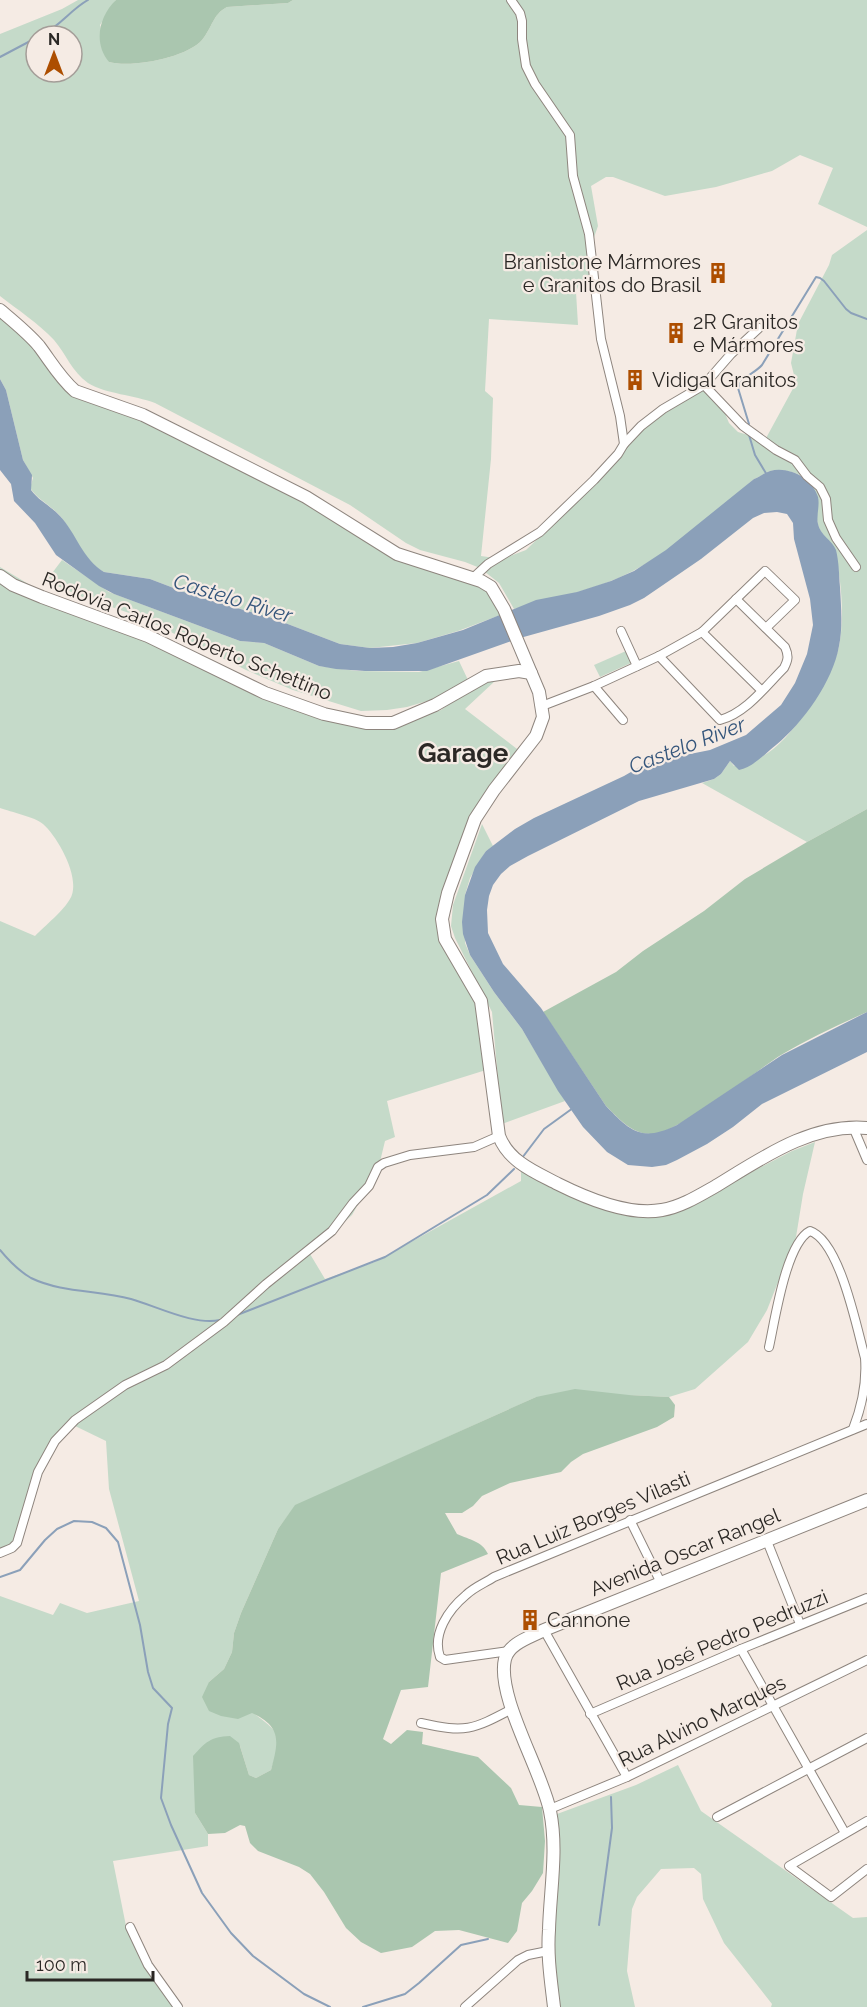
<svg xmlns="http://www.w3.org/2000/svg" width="867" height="2007" font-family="Raleway,sans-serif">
  <rect width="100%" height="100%" fill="#f5ebe4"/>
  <g fill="#c5dac9" fill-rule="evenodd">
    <path d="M78,0H116L100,25L109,62C132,68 186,58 202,40C212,28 213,14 227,7L288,3L293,0H867V227L818,204L833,168L800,155L772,171L716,187L665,196L613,177H606L591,186L598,226L592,243L599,284H579L576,292L578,325L489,319L485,391L493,398L491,459L481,556L502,559L526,550L580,498L643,424L712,382L729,423L738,432L765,440L796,383L791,363L798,324L829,265L832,255L867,230V809L807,842L702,783L714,779L721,774L730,761L734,766C743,763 753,761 761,757C790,744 833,677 839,646C845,616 841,580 835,550C831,541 822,536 819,528C815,517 817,499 811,486C806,473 784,468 770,471C765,473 759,477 754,479C716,512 677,548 633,571C596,590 554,598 514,609L499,583L480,568L465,562L420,550L406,543L350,505L155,403C134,395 106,394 88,383C72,372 66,354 54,340C38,323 18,310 0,296V34L62,9ZM36,36H72V72H36Z"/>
    <path d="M0,312L71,385L128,407L393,550L485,587L503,614L458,631L417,643L370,648L340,644L272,618L192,595L150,579L104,572C83,561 75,534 61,517C52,506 38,500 30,488L33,478L23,460L6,390L0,379Z"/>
    <polygon points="62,560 109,592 240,641 264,643 319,666 357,671 419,672 459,661 468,680 434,699 407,707 387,710 361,711 293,690 246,670 141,617 85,598 46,581"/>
    <path d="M0,567L30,585L181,653L348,723L407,722L441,710L461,695L485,683L495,681L465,709L521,752L499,777L441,902L455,966L476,1004L486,1070L387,1101L395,1137L385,1141L378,1170L352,1215L310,1254L325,1279L375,1262L521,1181V1170L637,1216L717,1190L792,1151L815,1142L803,1194L796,1237L767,1310L748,1342L695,1389L669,1397L629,1395L536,1397L295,1506L278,1529L241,1613L234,1633L232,1652L224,1669L209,1682C222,1692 270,1722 276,1733C281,1744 274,1760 271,1770L256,1778L249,1775L240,1746L195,1813L208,1834V1846L113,1861L127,1931L139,1950L181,2007H0V1596L53,1615L60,1603L87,1613L139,1601L109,1489L106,1441L73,1425L45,1458L20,1544L0,1550V921L35,936C45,926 64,910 70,899C82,880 58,837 43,824C35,817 11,812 0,808Z"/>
    <polygon points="626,651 631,663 600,677 594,665"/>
    <polygon points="482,824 493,846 486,851 470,878 465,895 465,943 470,955 494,992 522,1029 565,1101 502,1124 492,1012 455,938 451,926 453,905"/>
    <polygon points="678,1765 701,1811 853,1918 867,1917 867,2007 771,2007 772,2004 724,1943 703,1899 701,1874 694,1868 661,1869 637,1897 632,1909 627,1971 635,2007 557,2007 553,1954 558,1829 557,1814 636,1785"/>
  </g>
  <g fill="#aac6af">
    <path d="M116,0H293L288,3L227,7C213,14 212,28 202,40C186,58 132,68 109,62C93,43 99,16 116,0Z"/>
    <path d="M867,809V1012C838,1025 808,1039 781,1055C754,1072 679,1133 652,1134C633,1135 618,1118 606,1106L543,1012L616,972L643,951L704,911L745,879L807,842Z"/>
    <path d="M575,1389L629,1395L669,1397L675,1405L674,1417L657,1427L583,1454L571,1462L561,1472L510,1483L482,1496L473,1506L462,1513H445L457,1534C470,1540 482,1541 488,1554L441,1573L428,1687L401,1690L383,1739L391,1744L407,1730L423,1732L422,1744L478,1757L511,1788L519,1805L542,1807L545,1841L543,1873L532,1891L522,1903L517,1931L508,1943L459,1930L435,1931L412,1947L381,1953L361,1942L346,1928L324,1892L310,1874L299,1867L258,1851L250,1843L245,1826L240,1825L225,1833L208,1834L195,1813L193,1756C206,1742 210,1737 230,1736L239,1743L249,1775L256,1778L271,1770C278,1743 283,1727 252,1713L238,1719L221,1716L209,1711L202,1697L209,1682L224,1669L232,1652L234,1633L241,1613L278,1529L295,1505L536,1397Z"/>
  </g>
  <path fill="#8ba0b9" d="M0,379L6,390L23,460L32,475L31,490C39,501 51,506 60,516C76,533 83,560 104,572L150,579L192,595L272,618L340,644L370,648L393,647L417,643L463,630L536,600L577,592L611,581L634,571L666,550L754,479C759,477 764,473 770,471C789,466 812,478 818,497C820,506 816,516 818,524C820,535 832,540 836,550C839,562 839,575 840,587C841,606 843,627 839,646C833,681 803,723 776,745C765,754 753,767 739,770L730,761L721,774L714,779L639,801L528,856L510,866L501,874L493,885L489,896L487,910L488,933L503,964L541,1008L606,1106C631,1132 642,1142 677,1125L782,1055L867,1012V1052L762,1104L733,1127L707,1144L677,1160L666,1165L652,1167L628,1165L607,1152L583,1127L558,1091L522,1029L494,992L470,955L463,934L462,922L465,895L475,867L486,851L515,829L534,818L624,776L643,765L655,761L710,750L746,735L781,705L795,683L807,654L813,625L810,599L794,539L793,523L787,514L777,512L764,513L753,518L701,559L644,598L630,605L599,616L520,638L427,671H365L336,669L319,666L264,643L240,641L114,594L99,586L56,555L35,523L14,501L11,484L0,470Z"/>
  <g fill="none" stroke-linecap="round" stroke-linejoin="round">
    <g stroke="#8ba0b9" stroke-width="2">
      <path d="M40,36C61,26 70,10 88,0"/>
      <polyline points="0,57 36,38"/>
      <path d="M749,424L738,388C741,377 754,374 762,365L816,277L820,278L824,281L846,309L851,313L867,319"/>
      <polyline points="749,435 755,455 767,475"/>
      <polyline points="522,1158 544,1129 573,1108"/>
      <path d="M0,1250C9,1261 19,1271 31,1278C62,1293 98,1290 131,1299C156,1306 195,1326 220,1320"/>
      <polyline points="237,1315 385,1257 487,1195 514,1169"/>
      <polyline points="0,1577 20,1570 45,1540 57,1529 74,1521 92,1522 106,1528 118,1542 140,1625 148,1672 153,1688 172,1708 168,1724 161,1798 171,1825 202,1893 231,1933 253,1956 304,1994 330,2007"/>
      <polyline points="599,1925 612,1828 611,1797"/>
      <polyline points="363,2007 405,1994 419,1983 461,1945 488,1939"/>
    </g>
    <defs>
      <g id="street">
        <polyline points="704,385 743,426 776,450 795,460 807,476 820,487 826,499 828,520 836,538 856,567"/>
        <polyline points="624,444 641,426 663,409 704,385 731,354 759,328"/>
        <polyline points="474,577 488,564 540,532 594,480 618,454 624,444 620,416 601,339 589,234 573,176 570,135 535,84 526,66 522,39 522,21 520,13 511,0"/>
        <polyline points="621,631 637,666"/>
        <polyline points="702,632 761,690"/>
        <path d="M659,656L720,720C746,713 765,687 784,668C788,660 789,656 785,647L736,599"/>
        <polyline points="594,686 623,720"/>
        <polyline points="542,706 594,686 659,656 702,632 765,571 795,600 766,628"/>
        <polyline points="853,1127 867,1160"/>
        <path d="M769,1347C775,1320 786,1243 810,1231C840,1241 857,1329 865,1358C867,1384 862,1406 853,1429"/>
        <polyline points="630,1520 661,1583"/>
        <polyline points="767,1541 800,1624"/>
        <polyline points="0,1553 12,1548 17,1543 38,1472 55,1441 75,1420 125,1385 166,1365 224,1322 266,1284 332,1231 353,1203 369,1186 378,1167 384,1163 410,1155 474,1147 499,1136"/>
        <polyline points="544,1630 627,1777"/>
        <polyline points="741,1649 845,1833"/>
        <path d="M509,1651L445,1660L440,1657C432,1634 448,1610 466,1595C474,1587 485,1583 494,1577L867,1424"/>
        <polyline points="590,1714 741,1649 867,1598"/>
        <path d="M421,1723C466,1733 472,1730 512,1709"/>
        <polyline points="550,1809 627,1777 867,1660"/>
        <polyline points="717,1817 867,1738"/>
        <polyline points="867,1821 789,1866 831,1897 867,1869"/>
        <polyline points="130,1927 148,1965 178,2007"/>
        <polyline points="465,2007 518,1960 528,1955 548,1951"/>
      </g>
      <g id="secondary">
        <path d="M0,310C13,321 28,333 39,346C51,362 60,378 75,391L143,415L177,432L306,497L397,554L481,581L491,587L504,609L539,692L543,717L536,736L494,790L475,819L448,893L442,919L445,939L481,1001L499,1136C509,1162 535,1172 558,1184C586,1198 630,1216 662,1210C681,1207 700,1195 716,1186C762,1158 811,1123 867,1128"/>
        <polyline points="0,576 13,585 42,597 148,636 265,693 324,714 366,723 393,723 435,705 486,676 519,671 531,673"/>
        <path d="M554,2007C551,1981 547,1956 549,1930C550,1891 558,1850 550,1811C542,1771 496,1696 505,1659C509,1643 531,1637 544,1630L867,1500"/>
      </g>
    </defs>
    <use href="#street" stroke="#8e857e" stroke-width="10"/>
    <use href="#secondary" stroke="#8e857e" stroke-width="14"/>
    <use href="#street" stroke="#fff" stroke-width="8"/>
    <use href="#secondary" stroke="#fff" stroke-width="12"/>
  </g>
  <defs>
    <symbol id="building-bare" viewBox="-9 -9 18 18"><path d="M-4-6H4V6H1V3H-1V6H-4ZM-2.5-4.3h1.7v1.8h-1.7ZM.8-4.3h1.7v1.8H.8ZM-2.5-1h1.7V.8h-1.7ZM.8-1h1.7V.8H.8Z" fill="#ad4e00" stroke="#f5ebe4" stroke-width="2.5" paint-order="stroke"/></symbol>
  </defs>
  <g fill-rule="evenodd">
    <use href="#building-bare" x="703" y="258" width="30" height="30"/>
    <use href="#building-bare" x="661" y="318" width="30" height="30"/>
    <use href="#building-bare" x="620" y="365" width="30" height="30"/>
    <use href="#building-bare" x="515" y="1605" width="30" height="30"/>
  </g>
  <g text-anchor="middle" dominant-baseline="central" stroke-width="4.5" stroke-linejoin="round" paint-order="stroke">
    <g font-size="20" fill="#2b2825" stroke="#f5ebe4" text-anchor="start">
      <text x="701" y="262" text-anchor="end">Branistone Mármores<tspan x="701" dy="23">e Granitos do Brasil</tspan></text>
      <text x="693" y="322">2R Granitos<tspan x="693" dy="23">e Mármores</tspan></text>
      <text x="652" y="380">Vidigal Granitos</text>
      <text x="547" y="1620">Cannone</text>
    </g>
    <g font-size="20" fill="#2b2825" stroke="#f5ebe4">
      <text transform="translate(187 636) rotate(22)">Rodovia Carlos Roberto Schettino</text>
      <text transform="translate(593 1518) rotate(-23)">Rua Luiz Borges Vilasti</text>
      <text transform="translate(685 1552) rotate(-22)">Avenida Oscar Rangel</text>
      <text transform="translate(722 1640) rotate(-23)">Rua José Pedro Pedruzzi</text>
      <text transform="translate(702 1721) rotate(-26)">Rua Alvino Marques</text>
    </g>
    <g font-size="21" font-style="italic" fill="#34557b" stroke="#f5ebe4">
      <text transform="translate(233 598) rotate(17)">Castelo River</text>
      <text transform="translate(687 745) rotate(-21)">Castelo River</text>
    </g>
    <g font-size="26" font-weight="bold" fill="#2b2825" stroke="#f5ebe4">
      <text x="463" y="753">Garage</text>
    </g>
  </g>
  <g transform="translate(54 54)"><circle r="28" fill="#f5ebe4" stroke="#a49d98" stroke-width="1.5"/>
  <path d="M0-4.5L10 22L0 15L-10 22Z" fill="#ad4e00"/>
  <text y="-9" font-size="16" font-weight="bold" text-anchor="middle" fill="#2b2825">N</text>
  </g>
  <path d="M27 1971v9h126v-9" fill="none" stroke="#2b2825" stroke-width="3"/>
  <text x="36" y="1971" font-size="18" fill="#2b2825" stroke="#f5ebe4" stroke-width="4.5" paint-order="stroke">100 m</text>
</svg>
